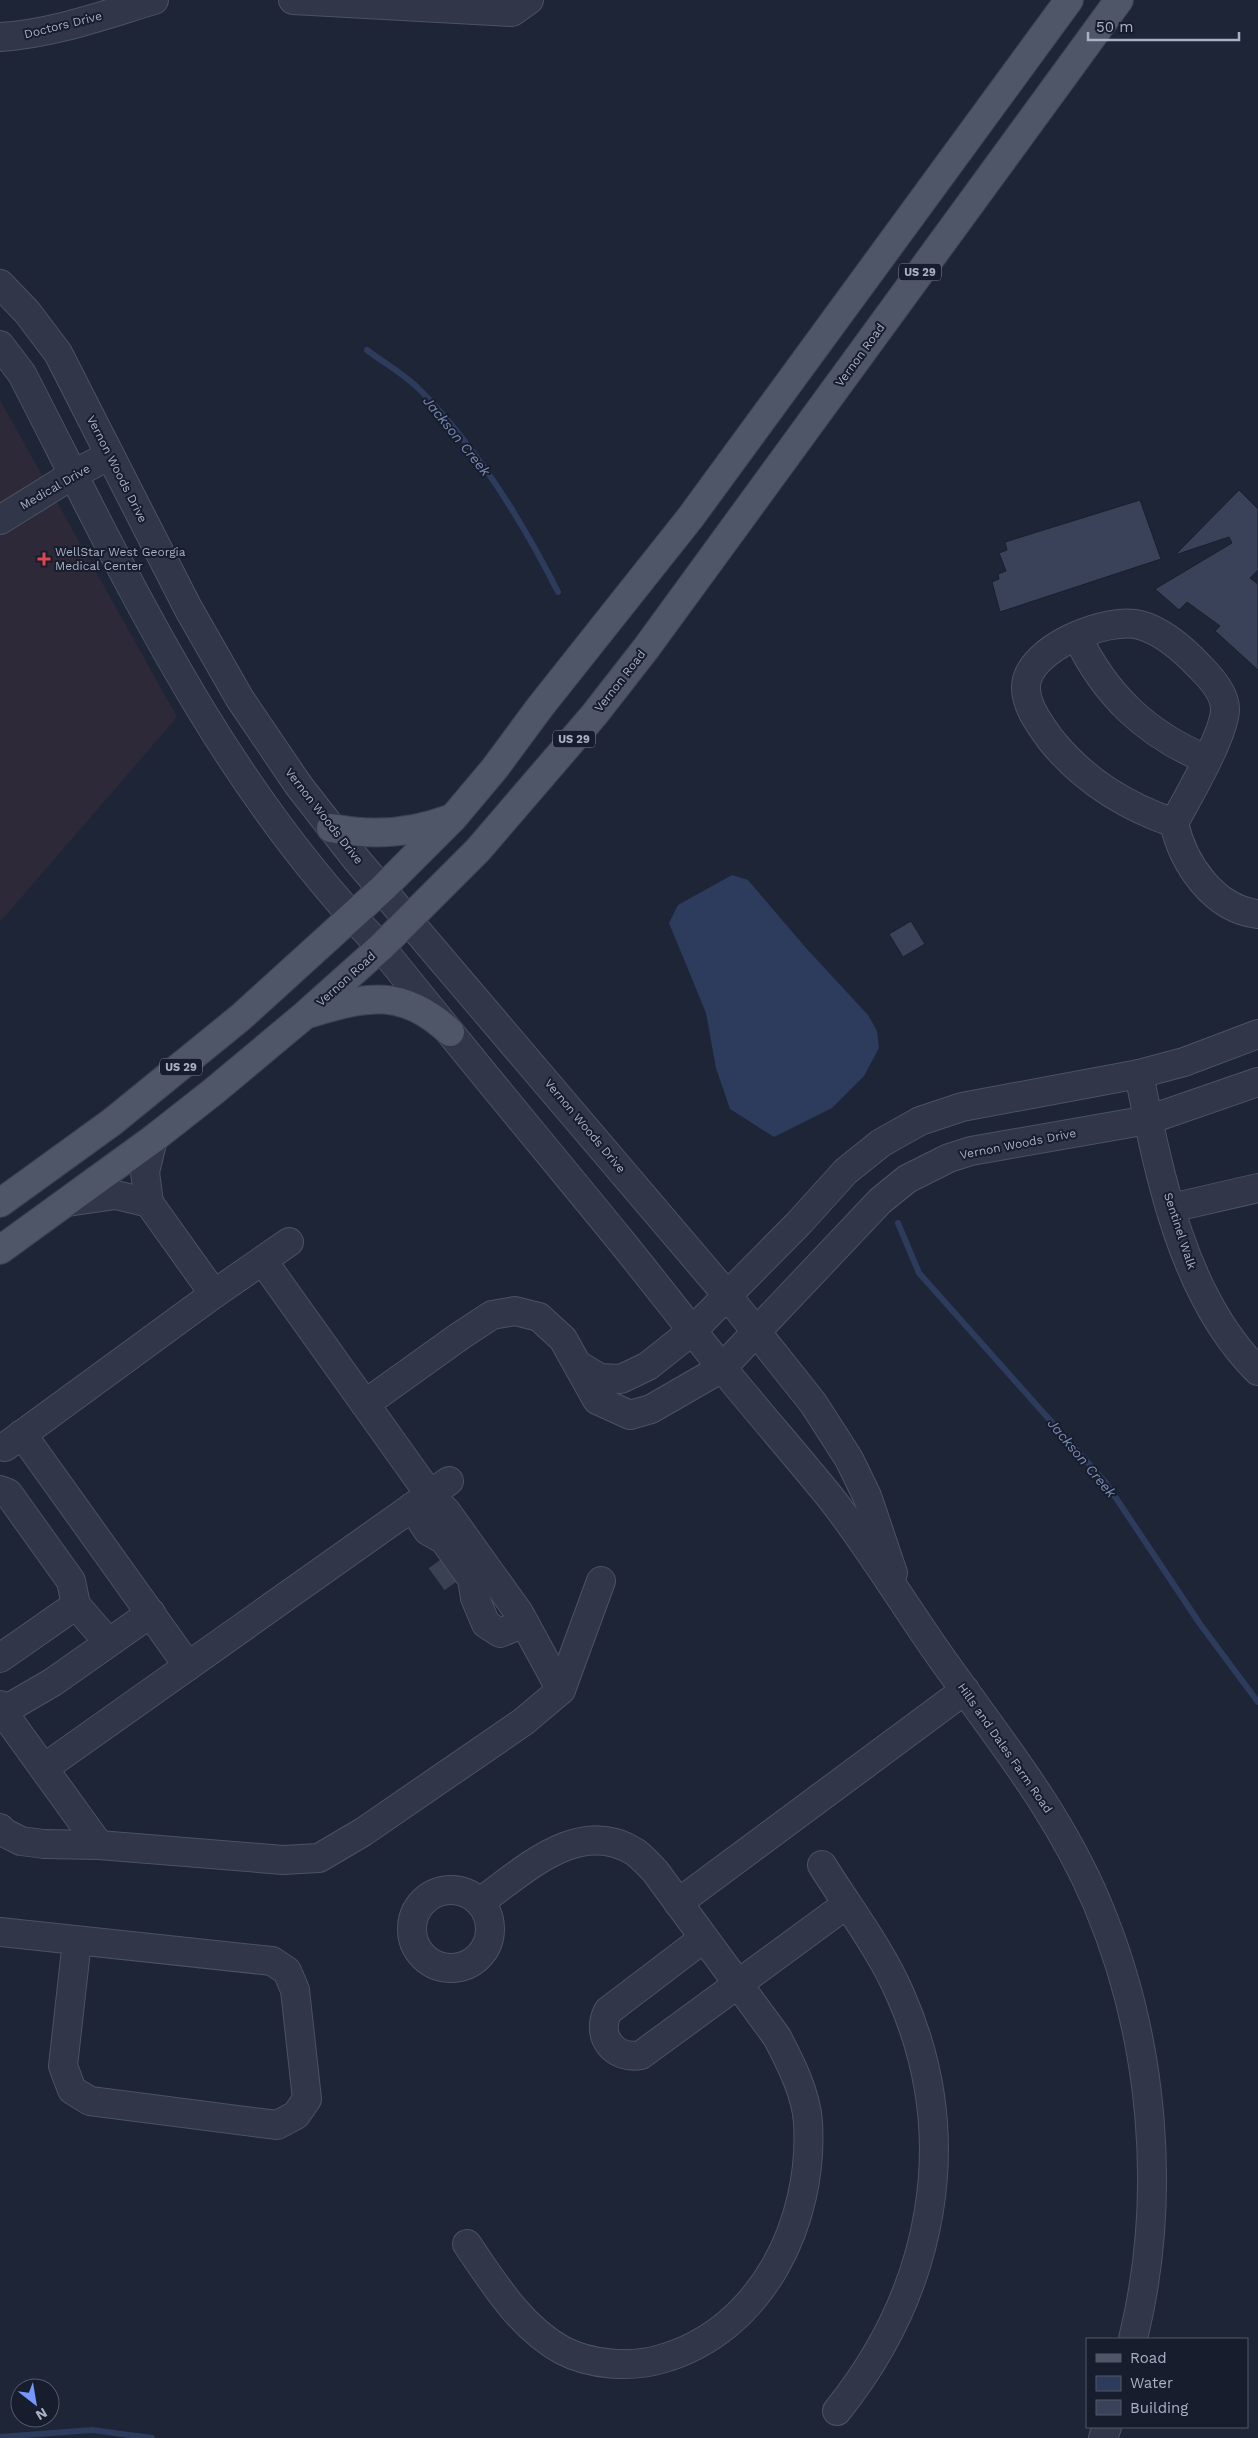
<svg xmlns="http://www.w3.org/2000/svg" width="1258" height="2438" font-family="'Work Sans',sans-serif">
  <rect width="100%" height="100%" fill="#1e2537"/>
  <polygon fill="#2d2938" points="0,400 177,717 0,922"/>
  <polygon fill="#2d3b5d" points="732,875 748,880 806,948 868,1015 877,1031 879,1048 864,1076 832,1108 774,1137 730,1109 716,1068 706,1013 669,923 678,905"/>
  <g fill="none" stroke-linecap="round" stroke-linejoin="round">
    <g stroke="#2d3b5d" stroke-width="6">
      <path d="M367,350C384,363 404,374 419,389C477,447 521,519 558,592"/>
      <polyline points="898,1223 919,1273 1106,1483 1200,1624 1258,1702"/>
      <polyline points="0,2437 92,2430 152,2438"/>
    </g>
  </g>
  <g fill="#394258" stroke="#191f2e">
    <polygon points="1239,490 1258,509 1258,570 1250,578 1258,584 1258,670 1215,631 1220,626 1187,602 1179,610 1155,589 1232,543 1229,537 1175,555"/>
    <polygon points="1140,500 1161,559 1000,612 992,582 999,579 998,574 1006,571 999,553 1007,550 1005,542"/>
    <polygon points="911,921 925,944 903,957 889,934"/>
  </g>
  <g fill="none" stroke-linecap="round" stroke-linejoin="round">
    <polyline stroke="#3a4153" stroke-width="28" stroke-dasharray="28 14" stroke-linecap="butt" points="440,1560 456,1582"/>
    <defs>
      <g id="minor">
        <polyline points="293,0 512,12 529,0"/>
        <path d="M0,37C52,34 104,15 154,0"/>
        <polyline points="0,284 27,312 58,353 188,608 240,699 299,786 356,859 727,1295 813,1403 849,1459 867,1496 893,1573"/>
        <path d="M0,345L22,374C127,578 219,781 381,947C460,1046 541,1143 621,1241C656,1284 689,1328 724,1370C759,1413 795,1454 830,1497C867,1544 899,1597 933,1646C992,1731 1056,1806 1097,1903C1154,2038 1168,2196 1133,2339"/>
        <polyline points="0,520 74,474 110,455"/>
        <path d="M1077,636C1105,695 1146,734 1206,759"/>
        <path d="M1174,823C1125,806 1084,781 1051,740C1040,725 1025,705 1026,686C1028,648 1108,616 1140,625C1163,631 1185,651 1201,668C1212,679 1225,694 1225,709C1225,734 1187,799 1174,823C1183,863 1213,909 1258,914"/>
        <path d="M1139,1074C1159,1175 1183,1297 1258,1371"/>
        <polyline points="67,1202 116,1195 149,1203 145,1172 153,1139"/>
        <polyline points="149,1203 214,1294"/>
        <polyline points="1171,1208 1258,1188"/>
        <polyline points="263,1261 430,1495 446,1511 519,1613 561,1690"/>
        <polyline points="580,1366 600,1378 621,1379 648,1366 692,1331 798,1224 846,1171 881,1143 920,1121 962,1107 1139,1074 1184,1062 1258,1034"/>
        <polyline points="365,1404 460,1336 492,1315 515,1311 539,1317 563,1339 597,1400 630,1415 651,1409 722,1368 880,1201 907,1179 949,1158 971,1151 1148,1120 1258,1082"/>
        <polyline points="22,1434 188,1666"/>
        <polyline points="5,1447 214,1294 289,1242"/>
        <polyline points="0,1490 8,1493 71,1581 76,1605"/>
        <polyline points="412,1507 428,1531 444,1540 472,1579 475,1598 486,1624 500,1633 524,1623"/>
        <polyline points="0,1658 76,1605 108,1642"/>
        <polyline points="0,1705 3,1712 99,1845"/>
        <polyline points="0,1713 53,1682 151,1613"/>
        <polyline points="44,1768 449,1481"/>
        <polyline points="0,1828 3,1832 21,1841 44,1844 99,1845 283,1860 319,1858 363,1832 523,1722 561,1690 601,1581"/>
        <path d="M822,1865C848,1907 880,1948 900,1994C964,2138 934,2290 837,2411"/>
        <circle cx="451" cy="1929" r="39"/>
        <polyline points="678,1903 965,1690"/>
        <polyline points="0,1932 272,1961 287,1971 295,1990 307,2099 296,2115 277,2125 90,2101 72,2090 63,2066 77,1941"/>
        <path d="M704,1938L608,2011C595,2036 614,2060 641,2055L847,1904"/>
        <path d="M467,2244C493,2282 520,2327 562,2350C590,2365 631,2368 661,2359C763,2330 814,2221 808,2122C806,2093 790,2062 777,2037L655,1871C649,1865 642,1857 635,1852C579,1816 524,1871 480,1902"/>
        <polyline points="1103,2438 1107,2427"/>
      </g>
      <g id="major">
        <path d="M331,828C372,836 410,834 449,819"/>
        <path d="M311,1013C369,996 402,988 450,1032"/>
        <polyline points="0,1203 112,1122 241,1017 383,888 453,818 495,768 540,707 690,518 1069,0"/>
        <polyline points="0,1250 153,1139 214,1091 305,1015 381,947 478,850 594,715 647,647 1119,0"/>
      </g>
    </defs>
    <use href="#minor" stroke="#4c5263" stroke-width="30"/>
    <use href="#major" stroke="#3b4151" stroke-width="30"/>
    <use href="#minor" stroke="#313748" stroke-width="28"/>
    <use href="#major" stroke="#4f5668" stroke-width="28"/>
  </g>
  <path fill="#e0444e" stroke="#171d2c" stroke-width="2" d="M41.5 551.5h5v5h5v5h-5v5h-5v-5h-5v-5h5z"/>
  <g text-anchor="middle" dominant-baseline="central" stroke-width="4" stroke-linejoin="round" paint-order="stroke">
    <g fill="#171d2c" stroke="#7f8597" stroke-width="1">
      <rect x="899" y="263.5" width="42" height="17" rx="4"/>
      <rect x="553" y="730.5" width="42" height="17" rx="4"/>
      <rect x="160" y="1058.5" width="42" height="17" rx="4"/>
    </g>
    <g font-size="11" font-weight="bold" fill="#abb1c5">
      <text x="920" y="272">US 29</text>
      <text x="574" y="739">US 29</text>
      <text x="181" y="1067">US 29</text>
    </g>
    <g font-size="12" fill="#abb1c5" stroke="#171d2c">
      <text transform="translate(63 25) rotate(-14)">Doctors Drive</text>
      <text transform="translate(860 355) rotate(-54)">Vernon Road</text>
      <text transform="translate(117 469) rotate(63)">Vernon Woods Drive</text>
      <text transform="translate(55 487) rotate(-30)">Medical Drive</text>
      <text transform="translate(620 681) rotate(-52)">Vernon Road</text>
      <text transform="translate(324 816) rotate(52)">Vernon Woods Drive</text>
      <text transform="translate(346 979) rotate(-42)">Vernon Road</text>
      <text transform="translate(585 1126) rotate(50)">Vernon Woods Drive</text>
      <text transform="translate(1018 1144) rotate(-11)">Vernon Woods Drive</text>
      <text transform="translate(1180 1231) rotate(72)">Sentinel Walk</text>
      <text transform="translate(1005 1748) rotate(55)">Hills and Dales Farm Road</text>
    </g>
    <g font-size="12" fill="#abb1c5" stroke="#171d2c" text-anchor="start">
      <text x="55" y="552">WellStar West Georgia<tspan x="55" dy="14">Medical Center</tspan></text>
    </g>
    <g font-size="14" font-style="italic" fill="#788ab4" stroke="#171d2c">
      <text transform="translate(457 436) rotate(51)">Jackson Creek</text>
      <text transform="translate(1082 1458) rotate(50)">Jackson Creek</text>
    </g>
  </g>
  <rect x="1086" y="2338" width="162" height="90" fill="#171d2c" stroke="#525869"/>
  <rect x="1096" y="2354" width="25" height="8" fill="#4f5668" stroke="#525869"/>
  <text x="1130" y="2363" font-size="15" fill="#abb1c5">Road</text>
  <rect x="1096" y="2376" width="25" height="15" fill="#2d3b5d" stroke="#525869"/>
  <text x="1130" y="2388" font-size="15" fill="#abb1c5">Water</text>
  <rect x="1096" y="2400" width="25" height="15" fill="#394258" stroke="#525869"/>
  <text x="1130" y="2413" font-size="15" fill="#abb1c5">Building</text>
  <g transform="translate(35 2403) rotate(149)"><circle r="24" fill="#171d2c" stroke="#525869"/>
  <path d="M0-4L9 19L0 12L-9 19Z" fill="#7697ff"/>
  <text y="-8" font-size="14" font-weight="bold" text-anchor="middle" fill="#abb1c5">N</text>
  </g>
  <path d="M1088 32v8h151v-8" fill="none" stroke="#abb1c5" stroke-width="2.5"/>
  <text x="1096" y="32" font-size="15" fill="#abb1c5" stroke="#171d2c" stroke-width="4" paint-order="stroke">50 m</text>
</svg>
